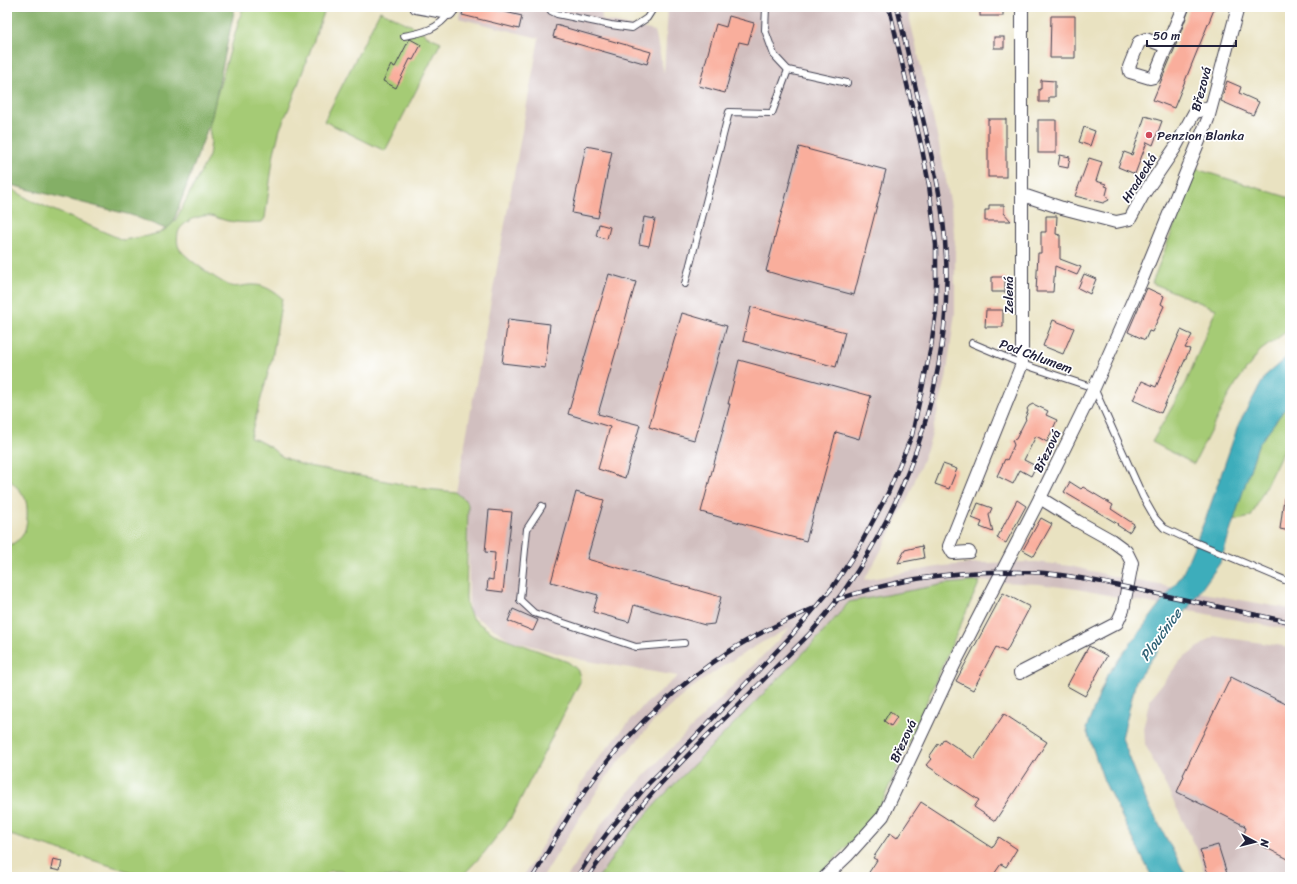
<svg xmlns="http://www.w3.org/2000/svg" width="1297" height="884" font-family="Sriracha,sans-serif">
  <rect width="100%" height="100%" fill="#fff"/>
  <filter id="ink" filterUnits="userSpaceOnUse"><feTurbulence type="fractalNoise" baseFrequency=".025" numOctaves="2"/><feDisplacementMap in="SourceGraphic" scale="8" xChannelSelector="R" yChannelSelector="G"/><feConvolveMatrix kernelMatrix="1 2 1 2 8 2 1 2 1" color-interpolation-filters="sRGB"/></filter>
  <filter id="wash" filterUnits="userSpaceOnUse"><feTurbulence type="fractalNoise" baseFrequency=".012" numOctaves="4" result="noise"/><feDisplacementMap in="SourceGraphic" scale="16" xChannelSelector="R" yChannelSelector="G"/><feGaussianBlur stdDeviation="0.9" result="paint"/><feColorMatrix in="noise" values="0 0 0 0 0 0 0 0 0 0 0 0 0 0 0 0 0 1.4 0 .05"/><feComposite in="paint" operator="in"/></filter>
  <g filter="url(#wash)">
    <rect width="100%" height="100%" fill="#e9e2c1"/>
    <g fill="#d1bfbf">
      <polygon points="443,7 601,7 602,20 655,31 664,73 668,7 907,7 939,144 952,211 955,243 955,313 946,379 930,441 907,501 876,560 864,580 943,566 978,563 1037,562 1070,566 1116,577 1290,609 1290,630 1077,589 1038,584 980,581 945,584 849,602 820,636 662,797 625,839 599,877 567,877 603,822 642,778 790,628 761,643 723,666 689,690 655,720 610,772 580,817 543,877 523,877 565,808 596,761 642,707 678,676 582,660 511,640 469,613 468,506 456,492 539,38 458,18 459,10"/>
      <polygon points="1214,636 1290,647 1290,877 1206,877 1197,849 1145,744 1144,724 1150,699 1181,660"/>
    </g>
    <g fill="#a5cb75" stroke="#647658">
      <path d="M243,7H326L292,101L280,129L274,153L265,218L262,222C250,223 240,223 228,221C218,219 211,213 199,217C191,219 180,225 178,233C177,238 177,244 179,248C184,257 221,283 231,286C238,288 247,284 255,285C264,285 275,292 282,298L272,359L250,438L257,440L270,447L281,456L303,465L427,489L456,492L465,500L468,505L466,597L467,606L472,618L485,628L494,634L568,662C577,669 580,670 580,682L511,818L484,853L462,876L459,877H357L340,871H330L321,877H147L7,834V547C12,544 18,541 22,536C28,529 29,504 24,496C20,489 12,483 7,477V186L30,200L123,240L147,236L159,233L166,229L175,221L209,156L211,141L209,128L215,101Z"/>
      <polygon points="380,11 421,30 425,35 441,42 385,151 324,121"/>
      <polygon points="1196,169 1290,198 1290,329 1260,351 1237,382 1227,398 1194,464 1152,442 1186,383 1216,309 1152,283"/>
      <polygon points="1290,402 1290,436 1251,517 1233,521 1258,445"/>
      <polygon points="980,581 876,816 817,877 599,877 625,839 662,797 820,636 849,602 945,584"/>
    </g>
    <polygon fill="#84af66" stroke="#536850" points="7,7 235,7 212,116 173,223 166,229 131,215 7,184"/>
    <polygon fill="#3eadbb" stroke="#30687b" points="1290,354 1290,402 1258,445 1220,563 1136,681 1122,738 1146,800 1187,877 1152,877 1104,781 1086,729 1107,675 1182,575 1207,515 1239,423 1266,375"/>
    <g id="blocks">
      <g fill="#f9ae9c">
        <polygon points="464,7 484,7 522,16 519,29 462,15"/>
        <rect x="980" y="7" width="23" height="9"/>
        <polygon points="1190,7 1215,7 1174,108 1153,100 1174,50"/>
        <polygon points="729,16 754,23 748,44 739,42 725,93 699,86 716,24 726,27"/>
        <polygon points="1051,16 1075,16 1075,58 1050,58"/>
        <polygon points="556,25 651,52 647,64 553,37"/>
        <rect x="994" y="37" width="10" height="11"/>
        <polygon points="410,39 421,45 413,60 410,59 396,88 383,81 391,65 395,67 409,40"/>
        <polygon points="1041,80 1055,81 1055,97 1049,97 1049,102 1039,102 1039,89 1041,89"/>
        <polygon points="1227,81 1241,87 1239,93 1259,102 1253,115 1221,101"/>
        <polygon points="1145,116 1162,121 1153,145 1147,142 1135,174 1118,167 1124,152 1132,155"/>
        <rect x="988" y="119" width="18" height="58"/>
        <rect x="1038" y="120" width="18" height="33"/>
        <polygon points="1084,127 1095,131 1090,146 1079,142"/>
        <polygon points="586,146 612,151 598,218 572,213"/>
        <polygon points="799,147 886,170 854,295 793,279 766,271"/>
        <polygon points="1060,155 1070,157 1068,168 1058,166"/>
        <polygon points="1089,158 1102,162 1096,181 1106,184 1105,186 1108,187 1106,195 1109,200 1103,203 1075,196"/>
        <polygon points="989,205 1004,205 1004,213 1011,221 985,221 985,210 989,210"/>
        <polygon points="1046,216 1057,216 1056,234 1060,235 1060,259 1081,267 1077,275 1055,266 1053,292 1036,292 1038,253 1041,253 1041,232 1046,232"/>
        <polygon points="644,217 655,219 649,246 639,244"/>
        <polygon points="599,224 610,227 607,239 596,236"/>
        <polygon points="609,274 636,282 598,414 640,425 625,478 598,469 610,427 568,414"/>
        <polygon points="1084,274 1096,279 1090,294 1078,288"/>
        <rect x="992" y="277" width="13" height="15"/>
        <polygon points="1147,288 1164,296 1161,304 1164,306 1152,332 1149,331 1145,340 1128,332"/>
        <polygon points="751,307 845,332 836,367 743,341"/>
        <polygon points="986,310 1003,310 1003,327 985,327"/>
        <polygon points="682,313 727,326 694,440 649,427"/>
        <polygon points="508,319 550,324 545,368 502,363"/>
        <polygon points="1053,320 1074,328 1063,354 1043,346"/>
        <polygon points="1181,330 1192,335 1185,348 1190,349 1161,413 1133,400 1142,381 1156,387"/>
        <polygon points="739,360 871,396 859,439 836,432 806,541 701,512 730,404 728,404"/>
        <polygon points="1033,404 1048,411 1046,415 1057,420 1047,442 1036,436 1024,460 1036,466 1031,476 1020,470 1013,484 997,476 1005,459 1007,460 1014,445 1012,440 1016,439 1026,419 1025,418 1028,411 1027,409 1029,406"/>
        <polygon points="943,464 957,469 949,489 935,484"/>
        <polygon points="1070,482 1081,489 1083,487 1113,505 1111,509 1134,524 1130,531 1128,532 1117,525 1118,524 1064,492"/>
        <polygon points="576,492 604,500 587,559 721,597 714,624 705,625 634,605 629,622 593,612 598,595 551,582"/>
        <polygon points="1284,498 1290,498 1290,531 1280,529"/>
        <polygon points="1017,500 1026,506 1006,543 997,538"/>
        <polygon points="978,503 992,508 989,515 993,532 980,527 982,522 972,518"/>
        <polygon points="489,510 512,512 503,592 487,590 488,579 493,580 495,553 485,552"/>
        <polygon points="1041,518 1052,524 1034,556 1023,550"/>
        <polygon points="922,546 924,558 898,563 905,550"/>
        <polygon points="1003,593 1030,607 1006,652 996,647 973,690 956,681"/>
        <polygon points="513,609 538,620 533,631 508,621"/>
        <polygon points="1089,646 1107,656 1085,696 1067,686"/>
        <polygon points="1231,677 1290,706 1290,860 1243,836 1246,828 1244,827 1245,826 1177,792 1184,776 1183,775"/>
        <polygon points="890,711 897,717 891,726 884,721"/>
        <polygon points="1004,714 1047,742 995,821 974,807 979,800 926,765 931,759 929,757 938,744 940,745 944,739 974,759"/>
        <polygon points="921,802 992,848 999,837 1017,849 1006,867 1001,864 992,877 866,877 877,860 873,858 890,833 897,838"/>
        <polygon points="1218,845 1228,877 1209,877 1200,850"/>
        <polygon points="53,859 62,861 60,871 51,869"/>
      </g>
    </g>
  </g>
  <g filter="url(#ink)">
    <use href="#blocks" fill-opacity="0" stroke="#403f4f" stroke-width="1"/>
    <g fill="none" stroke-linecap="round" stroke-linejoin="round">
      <defs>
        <g id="lane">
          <polyline points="549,7 551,11 557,14 611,25 632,28 647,18 654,7"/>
          <polyline points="766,7 765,30 774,55 788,70 847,83"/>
          <path d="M404,36C422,33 439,29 449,13"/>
          <polyline points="685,284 729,112 772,113 788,70"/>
          <polyline points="972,343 1022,364 1094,388 1143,497 1155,518 1164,528 1183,537 1287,581 1290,583"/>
          <polyline points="542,506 527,529 520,600 534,613 636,647 684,643"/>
        </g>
        <g id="street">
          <polyline points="416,7 449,13 454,7"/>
          <polyline points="1167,47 1146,39 1139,42 1129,67 1130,72 1150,78 1154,77 1183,7"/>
          <polyline points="1023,195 1062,208 1116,222 1130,219 1143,195 1175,148 1194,113 1211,106"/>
          <polyline points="969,552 953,553 949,546 1022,364 1022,7"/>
          <polyline points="1020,673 1117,623 1123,610 1132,563 1126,551 1111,540 1077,521 1040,498"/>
          <polyline points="825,877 847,856 883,816 955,663 1040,498 1094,388 1141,282 1208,119 1238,7"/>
        </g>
      </defs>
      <use href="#lane" stroke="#403f4f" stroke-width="8"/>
      <use href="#street" stroke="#403f4f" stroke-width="14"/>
      <use href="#lane" stroke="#fff" stroke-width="6"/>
      <use href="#street" stroke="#fff" stroke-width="12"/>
      <defs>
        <g id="rail">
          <path d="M836,600C895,579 959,570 1021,572C1063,572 1104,583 1144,591C1193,601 1241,612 1290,622"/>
          <path d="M533,877C550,849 565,820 583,794C622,738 672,689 728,652C754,635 783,622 812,609"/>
          <polyline points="577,877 593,852 611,828 648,784 691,741 792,635 832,588 858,549 888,493 912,435 931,347 936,311 936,245 929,185 922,149 889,7"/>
          <path d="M588,877C609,847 631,817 655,790C693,748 735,709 774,669C787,656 801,643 813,630C886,546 932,437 944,327C948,289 947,249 942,212C938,181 930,150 923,119C914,82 906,44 897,7"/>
        </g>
      </defs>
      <use href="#rail" stroke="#22223b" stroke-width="4.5"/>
      <use href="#rail" stroke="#fff" stroke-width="3" stroke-dasharray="9" stroke-linecap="butt"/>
    </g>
  </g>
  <circle fill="#d1495b" stroke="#fff" stroke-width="1.5" cx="1149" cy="135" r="4"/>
  <g text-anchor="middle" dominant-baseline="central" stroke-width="3.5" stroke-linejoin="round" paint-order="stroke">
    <g font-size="13" fill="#22223b" stroke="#fff">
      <text transform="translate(1201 89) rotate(-75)">Březová</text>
      <text transform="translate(1139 178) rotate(-58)">Hradecká</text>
      <text transform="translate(1008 295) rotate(-90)">Zelená</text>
      <text transform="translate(1036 356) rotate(20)">Pod Chlumem</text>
      <text transform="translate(1047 451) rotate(-64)">Březová</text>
      <text transform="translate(903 741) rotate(-65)">Březová</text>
    </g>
    <g font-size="13" fill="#22223b" stroke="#fff" text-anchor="start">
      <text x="1157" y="135">Penzion Blanka</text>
    </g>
    <g font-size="14" font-style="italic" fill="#2f6175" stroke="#fff">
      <text transform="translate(1161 635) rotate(-54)">Ploučnice</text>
    </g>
  </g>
  <rect width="1297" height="884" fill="none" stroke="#fff" stroke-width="24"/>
  <g transform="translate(1255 842) rotate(97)" stroke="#ffffff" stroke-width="3" paint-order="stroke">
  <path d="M0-3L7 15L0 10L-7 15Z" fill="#22223b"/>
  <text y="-6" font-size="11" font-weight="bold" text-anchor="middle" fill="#22223b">N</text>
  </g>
  <path d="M1147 40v6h89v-6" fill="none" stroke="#22223b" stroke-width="2"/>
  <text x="1153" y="40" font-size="12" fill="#22223b" stroke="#ffffff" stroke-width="3" paint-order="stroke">50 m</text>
</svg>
